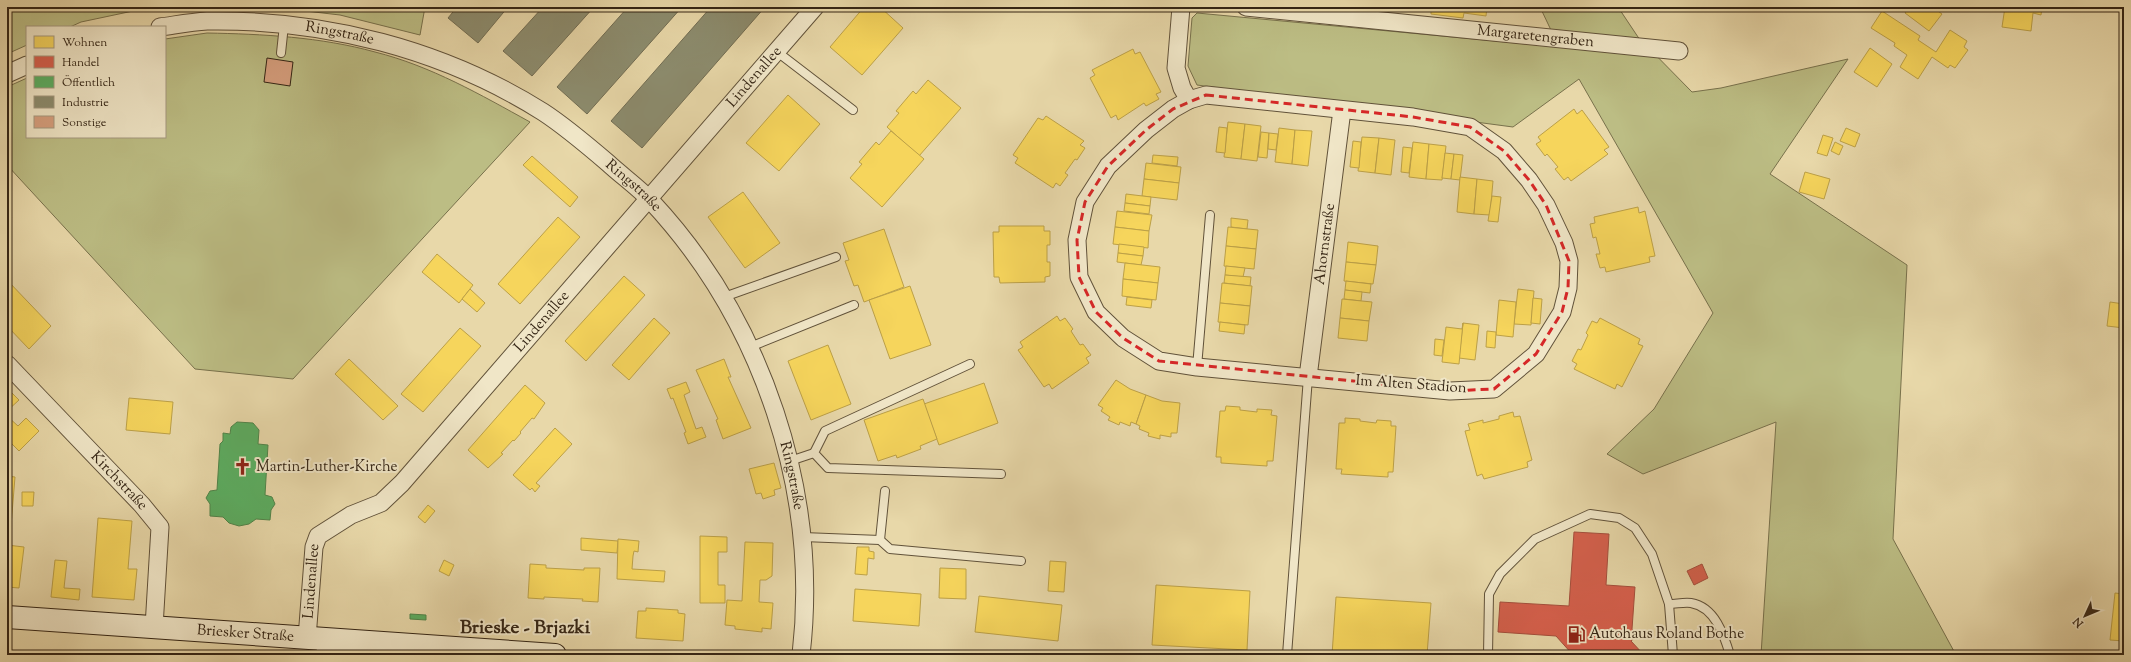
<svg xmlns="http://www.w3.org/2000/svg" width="2131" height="662" font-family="'Sorts Mill Goudy',serif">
  <rect width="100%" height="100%" fill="#e8d8a9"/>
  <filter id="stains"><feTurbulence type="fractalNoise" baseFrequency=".005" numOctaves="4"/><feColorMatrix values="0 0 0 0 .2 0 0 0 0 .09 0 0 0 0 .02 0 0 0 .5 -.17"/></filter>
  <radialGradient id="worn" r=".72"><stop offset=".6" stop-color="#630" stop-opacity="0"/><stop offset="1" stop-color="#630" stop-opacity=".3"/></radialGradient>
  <g fill="#bcbd84" stroke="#78714c">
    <polygon points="7,7 182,7 133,11 81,22 70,27 27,27 27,45 7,54"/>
    <polygon points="271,7 425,7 420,35 340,15"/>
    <polygon points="1540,7 1618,7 1638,37 1692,92 1721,88 1848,59 1770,174 1907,265 1893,539 1956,655 1761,655 1776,422 1643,474 1607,454 1654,409 1713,313 1579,79 1513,127 1197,85 1188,66 1192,18 1197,13 1559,47"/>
    <path d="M207,33C262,34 321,37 375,52C431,66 481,95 530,122L293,379L195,369L7,165V87L27,78V137H165V39Z"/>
  </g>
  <g fill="#f6d55c" stroke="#bca047">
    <polygon points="864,7 880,7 903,28 862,75 830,47"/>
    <polygon points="1431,7 1487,7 1486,16 1464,13 1463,18 1431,14"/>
    <polygon points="1903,7 1932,7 1942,14 1929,31 1905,13 1907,10"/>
    <polygon points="2005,7 2042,7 2041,15 2033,13 2031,31 2002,27"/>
    <polygon points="1882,11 1920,36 1918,40 1936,52 1950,30 1967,41 1964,47 1968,50 1955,68 1950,65 1948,68 1932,57 1918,79 1900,67 1907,55 1894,46 1895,43 1871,28"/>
    <polygon points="1870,48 1892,64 1877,87 1854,72"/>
    <polygon points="1133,49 1135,54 1140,52 1161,92 1156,94 1159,99 1146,106 1144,103 1118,120 1116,115 1111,118 1090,78 1095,75 1092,70"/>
    <polygon points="928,80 961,108 919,156 887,127 899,113 896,111 913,91 916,94"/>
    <polygon points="788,95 820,124 779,171 746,143"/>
    <polygon points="1574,109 1577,114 1582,110 1609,147 1604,150 1608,154 1571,181 1568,177 1564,180 1555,169 1558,167 1547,154 1545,156 1536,144 1541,141 1538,137"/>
    <polygon points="1046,116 1084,141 1080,145 1085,148 1077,160 1075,159 1065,173 1068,175 1060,186 1056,183 1053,188 1015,163 1018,158 1013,155 1038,118 1043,120"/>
    <polygon points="1228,122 1245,124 1241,159 1224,157"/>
    <polygon points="1245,124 1261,126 1257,161 1241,159"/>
    <polygon points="1219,127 1227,128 1225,153 1216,152"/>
    <polygon points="1279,128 1295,130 1292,164 1275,162"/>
    <polygon points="1846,128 1860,134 1855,147 1840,141"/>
    <polygon points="1295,130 1312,131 1308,166 1292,164"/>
    <polygon points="891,131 924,159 882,207 850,178 862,164 859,162 876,142 879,145"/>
    <polygon points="1261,132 1269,133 1267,158 1258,157"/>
    <polygon points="1269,133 1278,134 1276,150 1268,149"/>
    <polygon points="1823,135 1833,138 1827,156 1817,153"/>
    <polygon points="1362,137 1379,138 1375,173 1358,171"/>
    <polygon points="1379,138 1395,140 1391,175 1375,173"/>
    <polygon points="1353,141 1361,142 1359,168 1350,167"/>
    <polygon points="1413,142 1429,144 1426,179 1409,177"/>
    <polygon points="1835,142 1843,146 1839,155 1831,151"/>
    <polygon points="1429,144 1446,146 1442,180 1426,179"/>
    <polygon points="1403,147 1412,148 1409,173 1401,172"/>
    <polygon points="1445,153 1454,154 1451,179 1442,178"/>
    <polygon points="1454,154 1463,155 1460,180 1451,179"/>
    <polygon points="1153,155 1178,157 1177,166 1152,163"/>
    <polygon points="532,156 578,197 570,207 523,165"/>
    <polygon points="1146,163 1181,167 1179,183 1144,179"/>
    <polygon points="1805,172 1830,179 1824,199 1799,192"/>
    <polygon points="1460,177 1477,179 1474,214 1457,212"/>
    <polygon points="1144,179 1179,183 1177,200 1142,196"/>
    <polygon points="1477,179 1493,181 1490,215 1474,214"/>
    <polygon points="743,192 780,243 745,268 708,217"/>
    <polygon points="1126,194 1151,197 1150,206 1125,203"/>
    <polygon points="1492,196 1501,197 1498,222 1488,221"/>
    <polygon points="1125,203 1150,206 1149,214 1124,211"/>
    <polygon points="1638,207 1639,213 1645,211 1655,256 1649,257 1650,262 1606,272 1605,267 1600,268 1596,254 1600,254 1596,237 1593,238 1590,224 1595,223 1594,217"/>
    <polygon points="1117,211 1152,215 1149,231 1115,227"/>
    <polygon points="7,212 12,218 7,222"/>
    <polygon points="558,217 580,237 520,304 498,284"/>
    <polygon points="1231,218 1248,220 1247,229 1231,227"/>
    <polygon points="999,226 1044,226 1044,231 1050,231 1050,245 1047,245 1047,262 1050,262 1050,276 1045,277 1045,282 1000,283 999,277 994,277 993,232 999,232"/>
    <polygon points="1115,227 1149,231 1148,248 1113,244"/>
    <polygon points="1228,227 1258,230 1256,249 1226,246"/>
    <polygon points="884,229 904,287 864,302 858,285 854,286 845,261 849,260 843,243"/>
    <polygon points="1348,242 1378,246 1376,265 1346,262"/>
    <polygon points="1119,244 1144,247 1143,256 1118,253"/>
    <polygon points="1226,246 1256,249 1254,269 1224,266"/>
    <polygon points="1118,253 1143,256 1141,265 1117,262"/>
    <polygon points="437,254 473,285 459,303 422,272"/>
    <polygon points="1346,262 1376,265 1373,284 1344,281"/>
    <polygon points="1125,263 1160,267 1158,283 1123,279"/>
    <polygon points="1226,266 1245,268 1243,277 1225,275"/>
    <polygon points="1225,275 1251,277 1250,286 1224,283"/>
    <polygon points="624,276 645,295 586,361 565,341"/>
    <polygon points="1123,279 1158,283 1156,300 1122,296"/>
    <polygon points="7,280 51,326 29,349 7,326"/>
    <polygon points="1346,281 1371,284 1370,293 1345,290"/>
    <polygon points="1222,283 1252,286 1250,306 1220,303"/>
    <polygon points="910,286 931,345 890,359 869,300"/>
    <polygon points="470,289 485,303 477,312 462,299"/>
    <polygon points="1518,289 1534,291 1531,325 1514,324"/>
    <polygon points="1345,290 1362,292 1361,301 1344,299"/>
    <polygon points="1127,297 1152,300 1151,308 1126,305"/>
    <polygon points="1533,298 1542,299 1540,324 1531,323"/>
    <polygon points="1342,299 1372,302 1369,321 1340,318"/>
    <polygon points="1499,300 1516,302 1513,337 1496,335"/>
    <polygon points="2110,302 2124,304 2124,328 2107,326"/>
    <polygon points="1220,303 1250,306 1248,325 1218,322"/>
    <polygon points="1057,316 1060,321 1065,318 1073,329 1071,331 1080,345 1083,344 1091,355 1086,358 1089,363 1052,389 1049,384 1044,387 1018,350 1023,347 1020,342"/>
    <polygon points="654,318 670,333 629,380 612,365"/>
    <polygon points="1340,318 1369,321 1367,341 1338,338"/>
    <polygon points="1600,318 1640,339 1638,344 1643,346 1622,387 1617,384 1615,389 1574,369 1577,364 1572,361 1578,349 1581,350 1588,335 1586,333 1592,321 1597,323"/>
    <polygon points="1220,322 1245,325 1244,334 1219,331"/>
    <polygon points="1463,323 1479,325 1475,360 1459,358"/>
    <polygon points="1463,323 1459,364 1442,362 1446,327 1462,329"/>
    <polygon points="460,328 481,346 423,412 401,394"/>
    <polygon points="1487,331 1496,332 1495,348 1486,347"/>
    <polygon points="1435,339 1444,340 1442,356 1434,355"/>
    <polygon points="828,345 851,404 811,420 788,361"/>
    <polygon points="349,359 398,406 383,420 335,374"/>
    <polygon points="724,359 731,377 728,377 751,428 723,439 716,420 718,419 696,370"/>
    <polygon points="1116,380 1130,389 1146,395 1136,424 1131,422 1130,426 1120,422 1119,425 1108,420 1110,417 1101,411 1103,408 1098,405"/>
    <polygon points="686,382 690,392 684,395 696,429 702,427 706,437 688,444 684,433 686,432 673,398 671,399 667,389"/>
    <polygon points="984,383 998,423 939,445 924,404"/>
    <polygon points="525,385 545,403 534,419 532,418 520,432 521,433 514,441 513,440 501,453 503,454 488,468 468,450"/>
    <polygon points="7,388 19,400 7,411"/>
    <polygon points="1146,395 1162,401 1180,403 1177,433 1171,433 1171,437 1160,435 1160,439 1148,436 1149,433 1139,429 1140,426 1136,424"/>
    <polygon points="129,398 173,402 170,434 126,430"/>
    <polygon points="923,399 937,439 920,446 921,449 897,458 896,455 878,461 864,420"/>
    <polygon points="1226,406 1240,407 1240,410 1257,412 1257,409 1272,410 1271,415 1277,416 1273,461 1267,461 1267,466 1221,463 1221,457 1216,457 1220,411 1225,411"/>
    <polygon points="1513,412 1514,417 1520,416 1532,460 1527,462 1528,467 1484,479 1482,474 1477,476 1465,431 1470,430 1468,424 1483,420 1483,423 1499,419 1499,416"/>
    <polygon points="7,416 18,426 26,418 39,431 19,451 7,439"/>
    <polygon points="1345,418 1360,419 1360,421 1376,423 1377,420 1391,421 1391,426 1396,426 1393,472 1388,472 1388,477 1341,474 1342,469 1336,469 1339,423 1345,423"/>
    <polygon points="555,428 572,444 536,483 540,486 535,492 532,488 530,490 513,475"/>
    <polygon points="774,463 781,488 774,490 775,495 763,499 761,493 756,494 749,469"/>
    <polygon points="7,476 15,477 11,526 7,526"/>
    <polygon points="22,492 34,492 33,506 22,506"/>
    <polygon points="428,505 435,511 425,523 418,517"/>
    <polygon points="98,518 132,521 128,569 137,569 134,600 92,597"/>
    <polygon points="700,536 727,537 727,552 718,552 718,585 725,585 725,603 700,603"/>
    <polygon points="581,538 618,541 617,553 581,550"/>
    <polygon points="618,539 639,541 638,552 634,551 633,556 632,569 665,571 664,582 617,579"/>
    <polygon points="745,542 773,543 772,576 766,580 760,580 759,602 773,603 771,629 762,628 762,632 735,629 735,626 725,625 727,600 742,601"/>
    <polygon points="7,545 24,547 19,588 7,587"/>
    <polygon points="857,547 869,547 869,551 874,552 874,559 868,558 867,575 855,574"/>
    <polygon points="55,560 67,561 64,588 80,589 79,600 51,597"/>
    <polygon points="444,560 454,565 449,576 439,571"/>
    <polygon points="1050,561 1066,562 1064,592 1048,591"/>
    <polygon points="530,564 546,565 546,568 584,570 584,568 600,568 598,602 582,601 583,599 544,597 544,599 528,598"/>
    <polygon points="940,568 966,569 966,599 939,598"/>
    <polygon points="1156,585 1250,591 1247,650 1152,645"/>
    <polygon points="855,589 921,594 919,626 853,621"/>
    <polygon points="2115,593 2124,594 2124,641 2110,640"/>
    <polygon points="979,596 1062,605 1058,641 975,632"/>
    <polygon points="1336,597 1431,603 1427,655 1332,655"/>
    <polygon points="646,608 678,610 678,613 685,614 683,641 636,638 638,611 646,611"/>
  </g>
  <g fill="#d6604d" stroke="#a54e3c">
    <polygon points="1574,532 1609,534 1606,585 1635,587 1632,629 1638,635 1631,641 1644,655 1573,655 1556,636 1498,632 1500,602 1569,606"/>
    <polygon points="1702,564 1708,578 1694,585 1687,571"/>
  </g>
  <g fill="#5aae61" stroke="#4f854a">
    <polygon points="237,422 253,423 259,430 258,444 268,445 265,495 272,497 275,504 271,510 270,520 256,519 249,524 239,526 229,523 223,517 210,516 210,504 206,498 210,491 217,490 220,444 223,441 223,433 230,434 231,427"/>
    <polygon points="410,614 426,615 426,620 410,619"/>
    <polygon points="145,651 162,653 161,655 145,655"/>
  </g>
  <g fill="#8c8c6e" stroke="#726d53">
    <polygon points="457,7 508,7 478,43 448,18"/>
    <polygon points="543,7 594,7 532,76 503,51"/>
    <polygon points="628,7 682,7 587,114 557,87"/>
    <polygon points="711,7 765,7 642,148 611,121"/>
  </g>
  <polygon fill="#d69f7e" stroke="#342515" points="267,58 293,62 290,86 264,82"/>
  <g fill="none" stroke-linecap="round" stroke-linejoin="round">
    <defs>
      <g id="service">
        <polyline points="776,51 853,110"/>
        <polyline points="281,53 284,25"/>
        <polyline points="724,297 836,257"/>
        <polyline points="750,347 854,305"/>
        <polyline points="970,364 825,431 814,453 828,468 1001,474"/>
        <polyline points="1197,367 1210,215"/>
        <polyline points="790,461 814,453"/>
        <polyline points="803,537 880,540 890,549 1021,561"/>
        <polyline points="880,540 885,491"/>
        <path d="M1669,604C1676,604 1684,602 1691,603C1715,607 1724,635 1730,655"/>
        <polyline points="1287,655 1308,377"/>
        <polyline points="1488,655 1489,594 1500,574 1535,539 1590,514 1619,518 1635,528 1652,554 1669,604 1673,655"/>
      </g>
      <g id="minor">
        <polyline points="1181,7 1176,68 1182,88 1189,100"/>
        <path id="s1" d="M1246,7L1679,51"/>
        <path id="s2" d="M160,27C175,25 191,22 207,21C324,19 443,49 543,112C566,127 587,145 608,163C622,176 638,187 651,201C763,321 820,492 801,655"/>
        <polyline points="7,74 27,65"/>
        <polygon points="1206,95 1413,117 1470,127 1504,151 1529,180 1546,205 1564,243 1569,261 1568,288 1562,312 1536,354 1494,389 1450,391 1197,367 1159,361 1123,338 1096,312 1079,277 1077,240 1085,202 1108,166 1146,130 1173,109 1189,100"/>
        <path id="s3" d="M7,364L142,505L160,527L154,627"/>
        <path id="s4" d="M1308,377L1342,110"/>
        <path id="s5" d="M307,638L314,547L318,536L351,515L381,503L402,483L815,7"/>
        <polyline points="325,655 326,640"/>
      </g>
      <g id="secondary">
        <path id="s6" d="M7,617L555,655"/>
      </g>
    </defs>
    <use href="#service" stroke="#61523a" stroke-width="10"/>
    <use href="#minor" stroke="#61523a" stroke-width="19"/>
    <use href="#secondary" stroke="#342515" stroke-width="24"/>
    <use href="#service" stroke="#f0e6c7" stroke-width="8"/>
    <use href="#minor" stroke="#f0e6c7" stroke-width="17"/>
    <use href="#secondary" stroke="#f0e6c7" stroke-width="22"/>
  </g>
  <path fill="none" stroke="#d62828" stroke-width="3" stroke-dasharray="8 5" stroke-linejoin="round" d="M1206,95L1413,117L1470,127L1504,151L1529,180L1546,205L1569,261L1568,288L1562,312L1536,354L1494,389L1450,391L1159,361L1123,338L1096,312L1079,277L1077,240L1085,202L1108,166L1146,130L1173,109Z"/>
  <defs>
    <symbol id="church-bare" viewBox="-9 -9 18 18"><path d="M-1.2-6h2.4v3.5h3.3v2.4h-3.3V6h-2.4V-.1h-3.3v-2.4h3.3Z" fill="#8f2418" stroke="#f0e6c7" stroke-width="2.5" paint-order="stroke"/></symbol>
    <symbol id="fuel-bare" viewBox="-9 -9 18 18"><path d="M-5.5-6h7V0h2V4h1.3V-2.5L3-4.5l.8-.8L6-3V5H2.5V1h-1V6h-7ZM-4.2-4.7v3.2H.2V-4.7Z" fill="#8f2418" stroke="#f0e6c7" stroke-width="2.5" paint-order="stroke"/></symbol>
  </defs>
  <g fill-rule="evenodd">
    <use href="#church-bare" x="230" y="454" width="25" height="25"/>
    <use href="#fuel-bare" x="1564" y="622" width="25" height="25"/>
  </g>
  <g text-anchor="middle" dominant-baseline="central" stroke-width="4" stroke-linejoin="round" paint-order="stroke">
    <g font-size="15" fill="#342515" stroke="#f0e6c7">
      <text stroke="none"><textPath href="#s2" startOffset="181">Ringstraße</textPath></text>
      <text stroke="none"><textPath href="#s1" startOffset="291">Margaretengraben</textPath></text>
      <text stroke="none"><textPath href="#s5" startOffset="741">Lindenallee</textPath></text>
      <text stroke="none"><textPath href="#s2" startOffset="517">Ringstraße</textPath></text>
      <text stroke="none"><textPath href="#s4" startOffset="134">Ahornstraße</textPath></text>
      <text stroke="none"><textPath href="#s5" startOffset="417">Lindenallee</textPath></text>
      <text transform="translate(1411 385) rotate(4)">Im Alten Stadion</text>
      <text stroke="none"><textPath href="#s2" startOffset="853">Ringstraße</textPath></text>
      <text stroke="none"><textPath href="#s3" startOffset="162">Kirchstraße</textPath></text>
      <text stroke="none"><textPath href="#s5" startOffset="57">Lindenallee</textPath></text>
      <text stroke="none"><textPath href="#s6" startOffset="239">Briesker Straße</textPath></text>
    </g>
    <g font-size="15" fill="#342515" stroke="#f0e6c7" text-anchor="start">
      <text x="256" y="467">Martin-Luther-Kirche</text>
      <text x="1589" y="634">Autohaus Roland Bothe</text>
    </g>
    <g font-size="19" font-weight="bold" fill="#342515" stroke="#f0e6c7">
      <text x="525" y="628">Brieske - Brjazki</text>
    </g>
  </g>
  <rect width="2131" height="662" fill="none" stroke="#e8d8a9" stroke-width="24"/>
  <rect x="8" y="8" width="2115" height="646" fill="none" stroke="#342515" stroke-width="2"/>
  <rect x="12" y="12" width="2107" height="638" fill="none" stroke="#342515"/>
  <rect x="26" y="26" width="140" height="112" fill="#f0e6c7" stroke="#a59980"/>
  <rect x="34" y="36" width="20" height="12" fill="#f6d55c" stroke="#a59980"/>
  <text x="62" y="46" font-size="12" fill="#342515">Wohnen</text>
  <rect x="34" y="56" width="20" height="12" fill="#d6604d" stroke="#a59980"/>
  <text x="62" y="66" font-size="12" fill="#342515">Handel</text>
  <rect x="34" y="76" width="20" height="12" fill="#5aae61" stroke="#a59980"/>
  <text x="62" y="86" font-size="12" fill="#342515">Öffentlich</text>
  <rect x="34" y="96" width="20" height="12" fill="#8c8c6e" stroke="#a59980"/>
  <text x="62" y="106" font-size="12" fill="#342515">Industrie</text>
  <rect x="34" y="116" width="20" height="12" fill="#d69f7e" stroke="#a59980"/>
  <text x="62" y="126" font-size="12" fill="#342515">Sonstige</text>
  <g transform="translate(2085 616) rotate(226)" stroke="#f0e6c7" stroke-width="3" paint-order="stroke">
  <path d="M0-3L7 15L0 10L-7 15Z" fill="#342515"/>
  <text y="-6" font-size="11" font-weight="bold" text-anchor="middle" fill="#342515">N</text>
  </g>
  <rect width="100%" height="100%" filter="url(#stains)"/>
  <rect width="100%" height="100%" fill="url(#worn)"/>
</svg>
